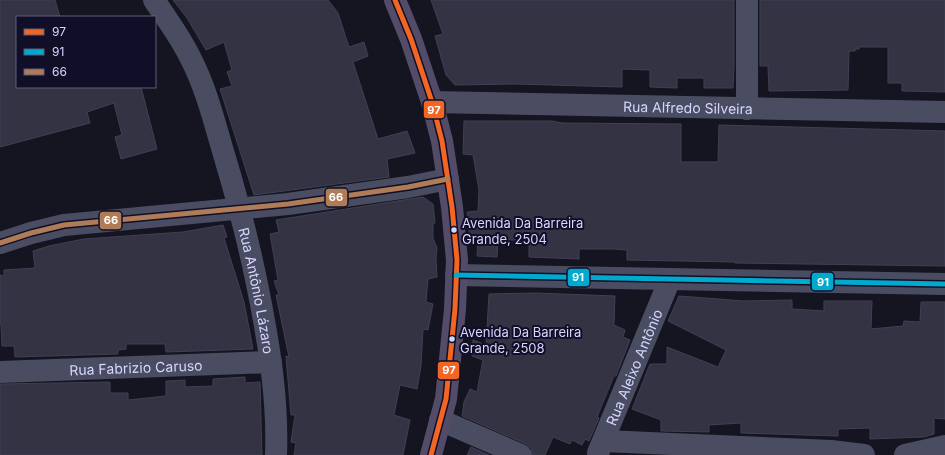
<svg xmlns="http://www.w3.org/2000/svg" width="945" height="455" font-family="Inter,sans-serif">
  <rect width="100%" height="100%" fill="#151521"/>
  <g fill="#334" stroke="#404055">
    <polygon points="0,0 55,0 60,17 17,17 17,87 141,87 157,149 121,159 115,137 122,135 114,103 87,112 90,123 0,147"/>
    <polygon points="173,0 328,0 338,13 349,47 364,42 368,56 353,62 378,139 407,131 415,153 387,159 389,177 254,195 220,89 232,86 227,72 232,70 224,42 206,50 187,18"/>
    <polygon points="431,0 734,0 734,67 733,88 704,88 704,78 677,78 677,88 650,87 650,70 622,69 622,87 515,84 455,85 446,75 435,36 443,34"/>
    <polygon points="760,0 945,0 945,92 902,91 902,83 888,83 888,47 859,47 859,49 855,49 855,51 849,51 848,90 769,91 768,66 760,66"/>
    <polygon points="464,121 552,121 562,123 681,124 681,162 718,162 719,125 945,131 945,266 735,263 735,262 627,260 627,250 612,249 579,249 579,259 529,257 529,240 498,240 497,257 477,256 478,238 470,239 467,212 478,211 479,190 473,155 463,154"/>
    <polygon points="423,197 433,204 435,223 433,223 433,238 437,248 436,258 437,277 428,279 426,302 433,304 428,330 423,329 421,366 417,389 400,385 394,415 410,420 403,455 294,455 296,443 291,442 295,415 291,415 286,356 289,357 276,295 279,295 274,281 278,280 270,234 279,232 276,220"/>
    <polygon points="223,225 227,237 224,238 244,302 253,349 166,352 165,344 126,344 126,349 118,350 118,354 15,357 14,346 2,346 1,324 0,324 0,275 4,276 4,270 35,268 33,251 49,246 84,239 183,232"/>
    <polygon points="535,293 615,296 614,325 625,330 623,337 630,340 616,376 614,376 597,417 599,418 589,441 585,439 582,445 572,440 570,444 553,437 545,455 533,455 531,448 526,444 462,416 464,402 470,389 477,392 483,360 472,356 473,340 486,345 489,294"/>
    <polygon points="679,296 744,301 792,300 792,309 824,311 824,301 872,301 871,329 903,326 904,321 920,322 921,302 945,302 945,419 934,418 934,434 924,437 870,439 870,428 838,429 838,436 741,433 741,423 709,425 709,432 661,431 661,420 632,409 650,364 667,364 667,347 718,367 726,350 668,321"/>
    <polygon points="245,377 245,383 260,382 262,455 0,455 0,384 110,382 110,393 128,393 128,400 166,396 166,381 185,380 185,387 213,386 213,379"/>
    <polygon points="471,447 489,455 467,455"/>
  </g>
  <g fill="none" stroke-linecap="round" stroke-linejoin="round">
    <g stroke="#4a4d62" stroke-width="22">
      <path id="s1" d="M154,0C167,19 181,38 191,59C207,90 215,125 225,158C239,205 251,252 260,299C270,351 278,402 276,455"/>
      <path id="s2" d="M432,102L945,112"/>
      <polyline points="747,109 747,0"/>
      <polyline points="0,243 31,233 64,225 288,204 408,187 448,179"/>
      <polyline points="456,275 945,284"/>
      <path id="s3" d="M0,372L271,362"/>
      <polyline points="440,420 521,455"/>
      <polyline points="604,441 831,451 864,455"/>
      <path id="s4" d="M598,453L670,279"/>
      <polyline points="905,455 945,446"/>
    </g>
    <polyline stroke="#524c68" stroke-width="22" points="395,0 411,39 432,102 442,141 452,207 457,260 455,309 446,399 431,455"/>
    <defs>
      <polyline id="bus-1" points="395,0 411,39 432,102 442,141 452,207 457,260 455,309 446,399 431,455"/>
      <polyline id="bus-2" points="456,275 945,284"/>
      <polyline id="bus-3" points="0,243 31,233 64,225 288,204 408,187 448,179"/>
    </defs>
    <use href="#bus-1" stroke="#100f27" stroke-width="8"/>
    <use href="#bus-2" stroke="#100f27" stroke-width="8"/>
    <use href="#bus-3" stroke="#100f27" stroke-width="8"/>
    <use href="#bus-1" stroke="#f26522" stroke-width="5"/>
    <use href="#bus-2" stroke="#00a9ce" stroke-width="5"/>
    <use href="#bus-3" stroke="#b07c57" stroke-width="5"/>
  </g>
  <g fill="#d5d7ff" stroke="#100f27" stroke-width="1.5">
    <circle cx="454" cy="230" r="3.5"/>
    <circle cx="452" cy="339" r="3.5"/>
  </g>
  <g text-anchor="middle" dominant-baseline="central" stroke-width="4" stroke-linejoin="round" paint-order="stroke">
    <g font-size="13" fill="#d5d7ff" stroke="#100f27" text-anchor="start">
      <text x="462" y="223">Avenida Da Barreira<tspan x="462" dy="16">Grande, 2504</tspan></text>
      <text x="460" y="332">Avenida Da Barreira<tspan x="460" dy="16">Grande, 2508</tspan></text>
    </g>
    <g font-size="14" fill="#d5d7ff" stroke="#100f27">
      <text stroke="none"><textPath href="#s2" startOffset="256">Rua Alfredo Silveira</textPath></text>
      <text stroke="none"><textPath href="#s1" startOffset="311">Rua Antônio Lázaro</textPath></text>
      <text stroke="none"><textPath href="#s3" startOffset="136">Rua Fabrizio Caruso</textPath></text>
      <text stroke="none"><textPath href="#s4" startOffset="93">Rua Aleixo Antônio</textPath></text>
    </g>
  </g>
  <g stroke="#100f27" stroke-width="1.5">
    <rect x="423" y="100" width="22" height="19" rx="4" fill="#f26522"/>
    <rect x="325" y="188" width="23" height="19" rx="4" fill="#b07c57"/>
    <rect x="99" y="211" width="23" height="19" rx="4" fill="#b07c57"/>
    <rect x="567" y="268" width="23" height="19" rx="4" fill="#00a9ce"/>
    <rect x="811" y="272" width="23" height="19" rx="4" fill="#00a9ce"/>
    <rect x="437" y="361" width="23" height="19" rx="4" fill="#f26522"/>
  </g>
  <g font-size="11" text-anchor="middle" font-weight="bold" fill="#fff">
    <text x="434" y="114">97</text>
    <text x="336" y="201">66</text>
    <text x="111" y="224">66</text>
    <text x="578" y="281">91</text>
    <text x="823" y="286">91</text>
    <text x="449" y="374">97</text>
  </g>
  <rect x="16" y="16" width="140" height="72" fill="#100f27" stroke="#5f5f7d"/>
  <rect x="24" y="29" width="20" height="6" fill="#f26522" stroke="#5f5f7d"/>
  <text x="52" y="36" font-size="12" fill="#d5d7ff">97</text>
  <rect x="24" y="49" width="20" height="6" fill="#00a9ce" stroke="#5f5f7d"/>
  <text x="52" y="56" font-size="12" fill="#d5d7ff">91</text>
  <rect x="24" y="69" width="20" height="6" fill="#b07c57" stroke="#5f5f7d"/>
  <text x="52" y="76" font-size="12" fill="#d5d7ff">66</text>
</svg>
